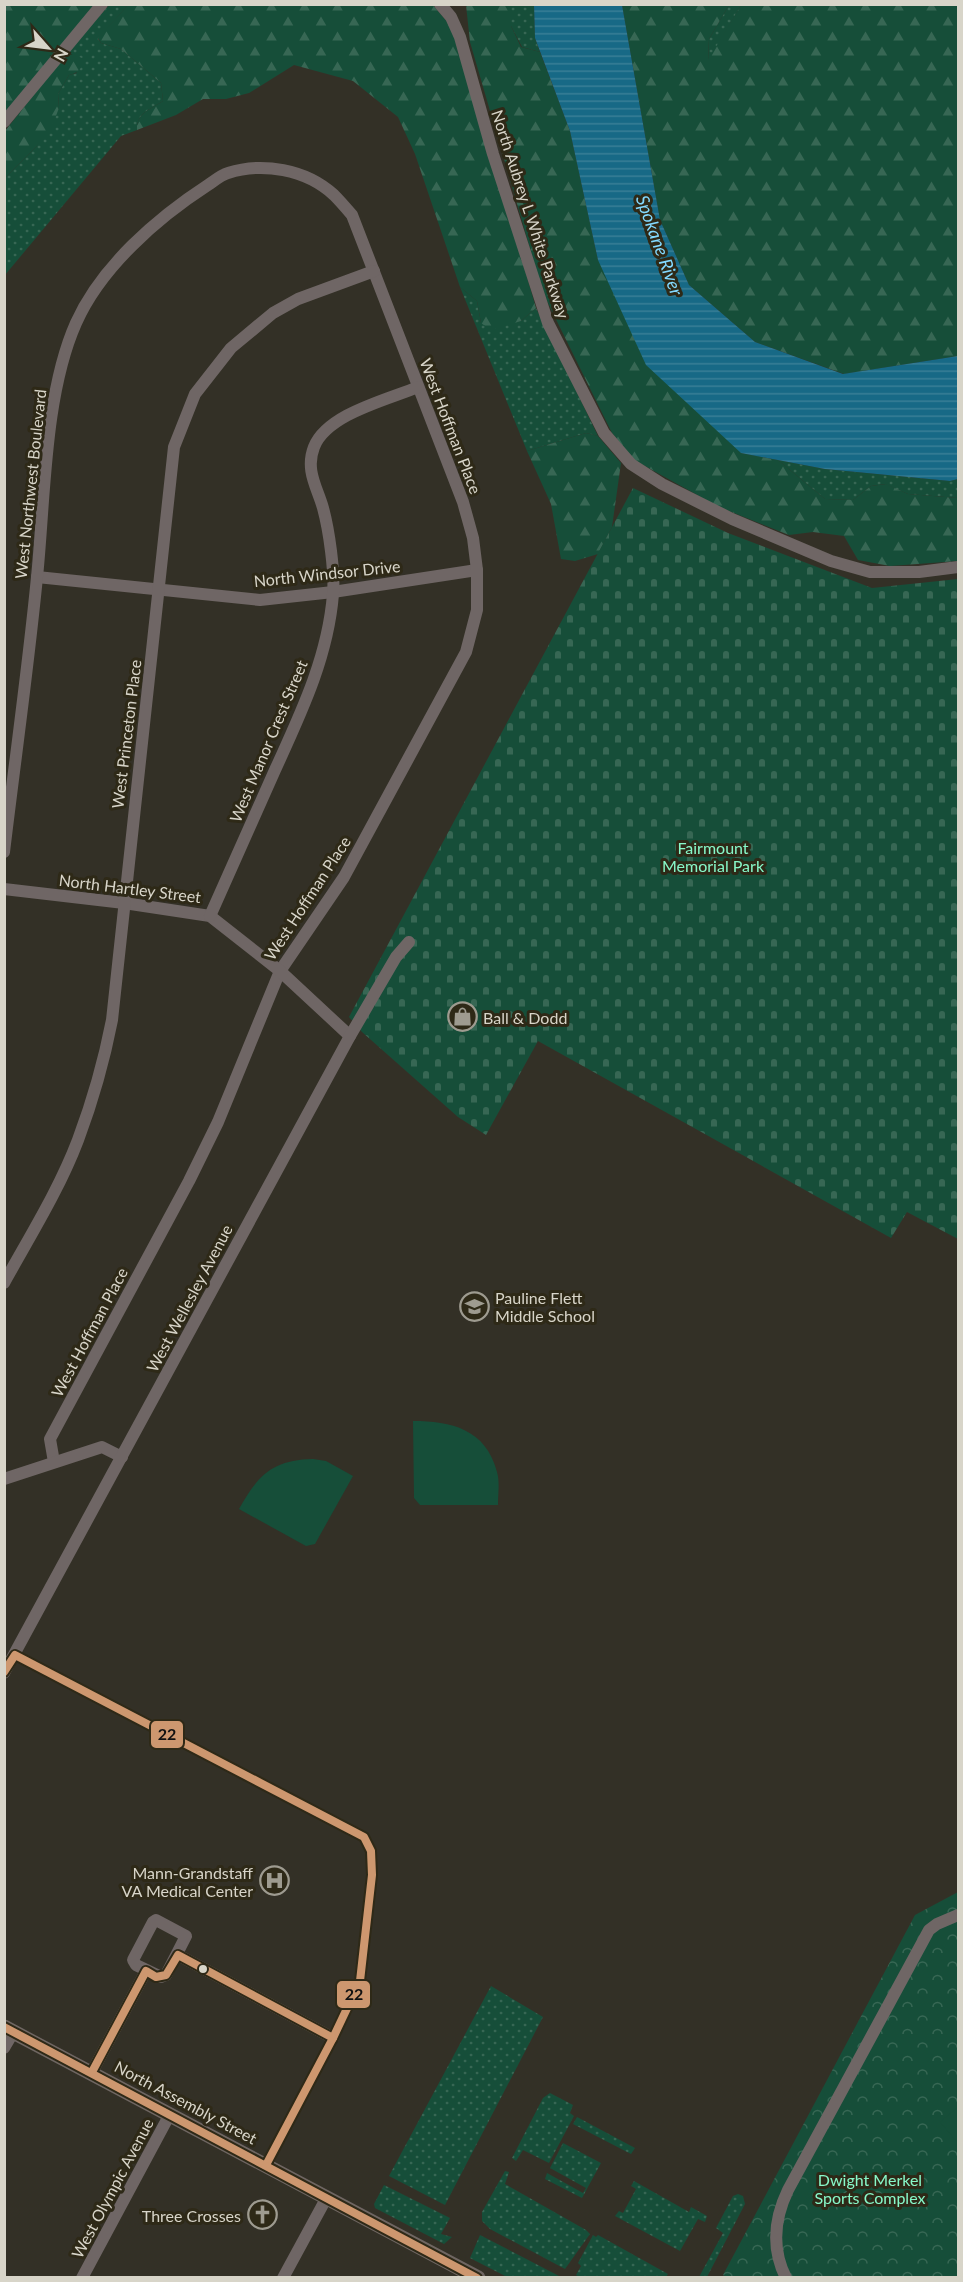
<svg xmlns="http://www.w3.org/2000/svg" width="963" height="2282" font-family="Lato,sans-serif">
  <defs>
    <pattern id="grass-dots" width="8" height="8" patternUnits="userSpaceOnUse" patternTransform="scale(1.5)"><rect width="8" height="8" fill="#164e39"/><path d="M2 2h.1M6 6h.1" fill="none" stroke="#376754" stroke-width="1.8" stroke-linecap="round"/></pattern>
    <pattern id="forest-firs" width="22" height="20" patternUnits="userSpaceOnUse" patternTransform="scale(1.5)"><rect width="22" height="20" fill="#164e39"/><path d="M5 1l3.5 6h-7zM16 11l3.5 6h-7z" fill="#376754"/></pattern>
    <pattern id="cemetery-stones" width="16" height="16" patternUnits="userSpaceOnUse" patternTransform="scale(1.5)"><rect width="16" height="16" fill="#164e39"/><path d="M2 7V4a2 2 0 0 1 4 0v3zM10 15v-3a2 2 0 0 1 4 0v3z" fill="#376754"/></pattern>
    <pattern id="park-crowns" width="20" height="18" patternUnits="userSpaceOnUse" patternTransform="scale(1.5)"><rect width="20" height="18" fill="#164e39"/><path d="M2 6a3 3 0 1 1 6 0M12 15a3 3 0 1 1 6 0" fill="none" stroke="#376754"/></pattern>
    <pattern id="water-rules" width="6" height="5" patternUnits="userSpaceOnUse" patternTransform="scale(1.5)"><rect width="6" height="5" fill="#176986"/><path d="M0 2.5h6" fill="none" stroke="#387e96"/></pattern>
  </defs>
  <rect width="100%" height="100%" fill="#333026"/>
  <g fill="url(#grass-dots)">
    <path d="M109,5H128L98,39L101,43L121,49L161,83L163,101C151,109 136,113 137,130L121,136L5,275V178L36,147L59,108L58,94L69,75L77,73L62,59Z"/>
    <polygon points="511,5 534,5 535,38 540,52 522,47 511,26"/>
    <polygon points="729,5 741,5 708,62 709,39"/>
    <polygon points="460,287 477,301 481,323 521,321 536,308 598,436 586,433 527,451"/>
    <polygon points="778,460 825,469 950,481 958,479 958,498 908,494 885,484 871,486 853,500 825,499"/>
    <polygon points="491,1986 543,2017 445,2205 389,2176"/>
    <polygon points="550,2093 573,2105 570,2113 574,2116 549,2163 523,2150 516,2161 512,2158 543,2098"/>
    <polygon points="577,2117 635,2148 631,2154 573,2124"/>
    <polygon points="563,2143 601,2163 582,2198 545,2179 547,2173 583,2193 586,2188 550,2168"/>
    <polygon points="505,2171 509,2172 505,2184 586,2230 590,2234 565,2269 490,2229 482,2221 482,2212"/>
    <polygon points="634,2181 689,2212 691,2207 707,2216 705,2222 698,2219 680,2251 615,2216 619,2211 623,2213 636,2189 631,2186"/>
    <polygon points="384,2185 450,2218 441,2234 452,2237 444,2244 375,2208 374,2204"/>
    <polygon points="738,2194 743,2196 745,2204 707,2277 699,2277 723,2233 716,2228 733,2196"/>
    <polygon points="480,2235 561,2277 507,2277 470,2258"/>
    <polygon points="593,2235 596,2237 598,2235 668,2274 666,2277 581,2278 576,2275 581,2266 578,2263"/>
  </g>
  <g fill="url(#forest-firs)">
    <polygon points="5,5 97,5 5,116"/>
    <path d="M128,5H433L449,24L464,60L536,308L521,321L491,330L481,323L477,301L460,287L415,154L398,117L353,81L294,65L249,93L226,99H203L176,115L137,130C136,113 151,109 163,101L161,83L121,49L101,43L98,38Z"/>
    <polygon points="466,5 511,5 511,26 521,47 540,52 570,131 598,260 741,453 778,460 825,499 853,500 871,486 886,484 908,494 958,498 958,561 890,566 858,560 844,536 813,532 789,535 719,507 634,460 612,433 543,293 470,42"/>
    <polygon points="622,5 729,5 709,39 708,60 741,5 958,5 958,356 844,374 755,342 689,285 660,220"/>
    <path d="M73,54L84,59C82,69 78,73 69,75L58,94L59,108L52,126L36,147L5,178V131L62,59Z"/>
    <polygon points="586,433 598,436 621,463 612,527 598,554 575,561 561,559 551,504 527,451"/>
  </g>
  <polygon fill="url(#cemetery-stones)" points="633,488 728,533 872,588 958,579 958,1239 907,1212 891,1238 538,1041 486,1135 458,1117 362,1032 349,1017"/>
  <polygon fill="url(#park-crowns)" points="958,1892 958,2277 728,2278 723,2275 915,1915"/>
  <g fill="#164e39">
    <path d="M413,1421C451,1421 486,1429 497,1472C500,1482 498,1494 498,1505H420L414,1498Z"/>
    <path d="M313,1459L326,1461L353,1476L315,1544L306,1546L239,1509C258,1475 272,1460 313,1459Z"/>
    <polygon points="958,2107 958,2143 940,2122"/>
  </g>
  <polygon fill="url(#water-rules)" points="534,5 622,5 660,220 689,285 755,342 843,374 958,356 958,479 950,481 825,469 741,453 646,365 598,260 570,131 535,38"/>
  <g fill="none" stroke-linecap="round" stroke-linejoin="round">
    <g stroke="#6f6665" stroke-width="12">
      <polyline points="440,4 451,17 460,37 493,154 548,323 604,433 631,464 662,484 732,519 831,561 870,572 919,572 958,567"/>
      <polyline points="4,122 102,4"/>
      <polyline points="37,577 260,600 333,592 477,570"/>
      <path d="M4,852C15,760 28,669 37,577C45,499 44,395 76,323C101,267 157,218 208,185C214,181 221,175 228,173C262,162 306,169 334,195C340,201 346,208 352,215L463,502L473,538L477,570V610L466,652L344,877L280,971L218,1122L189,1181L50,1439L54,1462"/>
      <polyline points="4,889 124,903 210,916 280,971 350,1036"/>
      <path d="M210,916C232,867 253,819 275,770C301,713 328,657 333,594C335,572 329,530 323,508C317,487 305,470 314,447C327,414 387,400 418,387"/>
      <path d="M4,1283C30,1236 59,1190 78,1140C93,1100 104,1061 112,1020L174,447L195,394L231,348L273,313L298,299L374,271"/>
      <polyline points="4,1479 102,1447 122,1457"/>
      <polyline points="4,1673 350,1036 396,957 409,942"/>
      <polygon points="156,1920 186,1936 166,1975 161,1977 136,1965 133,1960 153,1922"/>
      <polyline points="178,1955 333,2038"/>
      <polyline points="4,2048 14,2031"/>
      <polyline points="92,2072 146,1971"/>
      <polyline points="82,2278 170,2114"/>
      <polyline points="283,2278 327,2197"/>
      <path d="M786,2278C771,2248 774,2219 788,2190L929,1930L937,1924L958,1915"/>
    </g>
    <polyline stroke="#6f6662" stroke-width="15" points="4,2027 478,2278"/>
    <defs>
      <g id="bus-1">
        <polyline points="4,1672 15,1655 364,1837 371,1851 372,1875 360,1981 333,2038 266,2165"/>
        <polyline points="4,2027 477,2278"/>
        <polyline points="92,2072 146,1971 156,1977 166,1975 178,1955 333,2038"/>
      </g>
    </defs>
    <use href="#bus-1" stroke="#2e2917" stroke-width="12"/>
    <use href="#bus-1" stroke="#cd976f" stroke-width="8"/>
  </g>
  <defs>
    <symbol id="shop-ring" viewBox="-11 -11 22 22"><circle r="9.5" fill="#2e2917" stroke="#9e9b90" stroke-width="1.5"/><path d="M-5-2.5h2.3a2.7 3.5 0 0 1 5.4 0H5L5.5 6h-11ZM-1.5-2.5h3a1.5 2.3 0 0 0-3 0Z" fill="#9e9b90"/></symbol>
    <symbol id="school-ring" viewBox="-11 -11 22 22"><circle r="9.5" fill="#2e2917" stroke="#9e9b90" stroke-width="1.5"/><path d="M0-5L7-2L0 1L-7-2ZM-4 1L0 2.5L4 1V4Q0 6-4 4Z" fill="#9e9b90"/></symbol>
    <symbol id="hospital-ring" viewBox="-11 -11 22 22"><circle r="9.5" fill="#2e2917" stroke="#9e9b90" stroke-width="1.5"/><path d="M-5-5h3v3.5h4V-5h3V5h-3V1.5h-4V5h-3Z" fill="#9e9b90"/></symbol>
    <symbol id="church-ring" viewBox="-11 -11 22 22"><circle r="9.5" fill="#2e2917" stroke="#9e9b90" stroke-width="1.5"/><path d="M-1.2-6h2.4v3.5h3.3v2.4h-3.3V6h-2.4V-.1h-3.3v-2.4h3.3Z" fill="#9e9b90"/></symbol>
  </defs>
  <g fill-rule="evenodd">
    <use href="#shop-ring" x="446" y="1000" width="33" height="33"/>
    <use href="#school-ring" x="458" y="1290" width="33" height="33"/>
    <use href="#hospital-ring" x="258" y="1864" width="33" height="33"/>
    <use href="#church-ring" x="246" y="2198" width="33" height="33"/>
  </g>
  <circle fill="#d8d5c9" stroke="#2e2917" stroke-width="2" cx="203" cy="1969" r="5"/>
  <g text-anchor="middle" dominant-baseline="central" stroke-width="6" stroke-linejoin="round" paint-order="stroke">
    <g font-size="16" fill="#d8d5c9" stroke="#2e2917">
      <text transform="translate(531 214) rotate(72)">North Aubrey L White Parkway</text>
      <text transform="translate(451 426) rotate(69)">West Hoffman Place</text>
      <text transform="translate(30 484) rotate(-84)">West Northwest Boulevard</text>
      <text transform="translate(327 573) rotate(-6)">North Windsor Drive</text>
      <text transform="translate(126 734) rotate(-83)">West Princeton Place</text>
      <text transform="translate(268 741) rotate(-67)">West Manor Crest Street</text>
      <text transform="translate(130 888) rotate(7)">North Hartley Street</text>
      <text transform="translate(307 898) rotate(-57)">West Hoffman Place</text>
      <text transform="translate(189 1298) rotate(-62)">West Wellesley Avenue</text>
      <text transform="translate(89 1332) rotate(-62)">West Hoffman Place</text>
      <text transform="translate(186 2102) rotate(28)">North Assembly Street</text>
      <text transform="translate(112 2188) rotate(-62)">West Olympic Avenue</text>
    </g>
    <g font-size="16" fill="#87f8c9" stroke="#2e2917">
      <text x="713" y="847">Fairmount<tspan x="713" dy="18">Memorial Park</tspan></text>
      <text x="870" y="2179">Dwight Merkel<tspan x="870" dy="18">Sports Complex</tspan></text>
    </g>
    <g font-size="16" fill="#d8d5c9" stroke="#2e2917" text-anchor="start">
      <text x="483" y="1017">Ball &amp; Dodd</text>
      <text x="495" y="1297">Pauline Flett<tspan x="495" dy="18">Middle School</tspan></text>
      <text x="253" y="1872" text-anchor="end">Mann-Grandstaff<tspan x="253" dy="18">VA Medical Center</tspan></text>
      <text x="241" y="2215" text-anchor="end">Three Crosses</text>
    </g>
    <g font-size="18" font-style="italic" fill="#83d9ff" stroke="#2e2917">
      <text transform="translate(660 245) rotate(70)">Spokane River</text>
    </g>
  </g>
  <g stroke="#2e2917" stroke-width="2">
    <rect x="150" y="1720" width="34" height="29" rx="6" fill="#cd976f"/>
    <rect x="336" y="1980" width="35" height="29" rx="6" fill="#cd976f"/>
  </g>
  <g font-size="16" text-anchor="middle" font-weight="bold" fill="#111">
    <text x="167" y="1740">22</text>
    <text x="354" y="2000">22</text>
  </g>
  <rect width="963" height="2282" fill="none" stroke="#d8d5c9" stroke-width="12"/>
  <g transform="translate(48 48) rotate(118)" stroke="#2e2917" stroke-width="4.5" paint-order="stroke">
  <path d="M0-4.5L10 22L0 15L-10 22Z" fill="#d8d5c9"/>
  <text y="-9" font-size="16" font-weight="bold" text-anchor="middle" fill="#d8d5c9">N</text>
  </g>
</svg>
